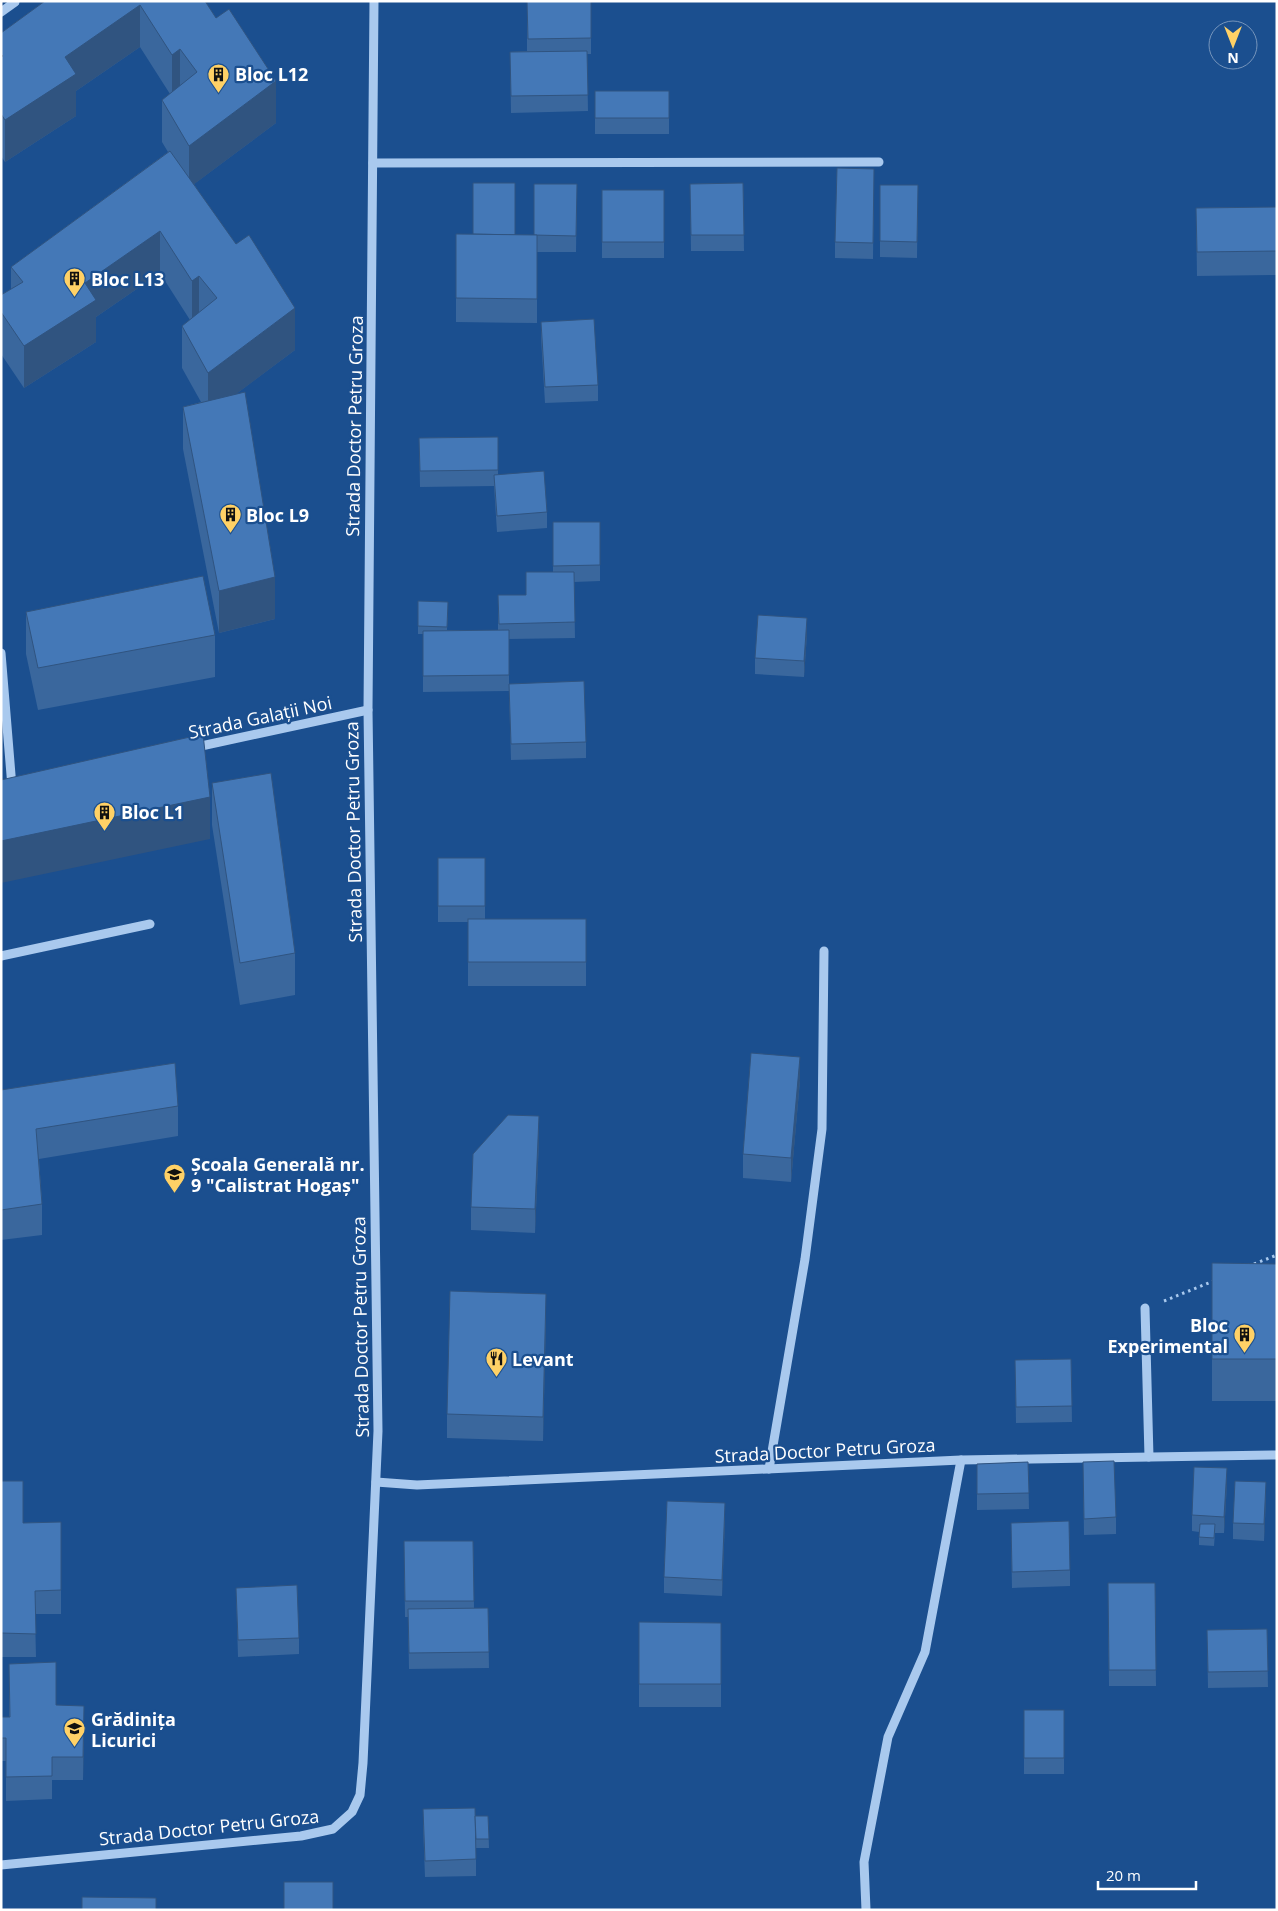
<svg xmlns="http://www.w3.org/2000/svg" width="1278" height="1911" font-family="'Open Sans',sans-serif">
  <rect width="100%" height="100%" fill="#1b4f8f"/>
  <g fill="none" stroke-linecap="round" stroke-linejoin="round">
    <g stroke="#a9c9ee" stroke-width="3" stroke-dasharray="2.5 4" stroke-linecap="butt">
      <polyline points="1254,1264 1277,1255"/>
      <polyline points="1164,1301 1216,1280"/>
    </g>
    <g stroke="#a9c9ee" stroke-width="9">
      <polyline points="1,12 15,2"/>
      <polyline points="373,163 879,162"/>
      <polyline points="1,653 12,787"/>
      <polyline points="192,748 368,710"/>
      <polyline points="1,956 150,924"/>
      <polyline points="1145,1308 1149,1457"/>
      <polyline points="769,1469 805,1259 822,1129 824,951"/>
      <polyline points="376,1482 417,1485 961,1460 1277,1455"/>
      <polyline points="1,1865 301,1836 333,1829 352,1812 360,1795 363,1763 378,1431 368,710 374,1"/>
      <polyline points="866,1910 864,1862 888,1737 925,1652 961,1460"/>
    </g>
  </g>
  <g fill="#3a679d">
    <polygon points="45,1 205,1 276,123 194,184 295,350 236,394 275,619 219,633 183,449 183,407 201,402 182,368 182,326 190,320 160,273 96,317 96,342 24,388 1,354 1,295 11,289 11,267 168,152 162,142 162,100 170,94 140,47 76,91 76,116 5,162 1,156 1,33"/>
    <polygon points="527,1 591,1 591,54 587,54 588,111 511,113 510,52 527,51"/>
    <rect x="595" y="91" width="74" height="43"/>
    <polygon points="874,169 873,259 835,258 835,242"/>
    <polygon points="743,183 744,251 691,251 690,184"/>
    <polygon points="577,184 576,252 537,252 537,323 456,322 456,234 534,235"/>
    <polygon points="880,185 918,185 917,258 880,257"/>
    <rect x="602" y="190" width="62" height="68"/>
    <polygon points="1277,207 1277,275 1197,276 1196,208"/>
    <polygon points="541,322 598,385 598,401 545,403 541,338"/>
    <polygon points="498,437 498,474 547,512 547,528 497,532 494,486 420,487 419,438"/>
    <polygon points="553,522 600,522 600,581 574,582 575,638 509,639 509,684 586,742 586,758 511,760 509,691 423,692 423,634 418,634 418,601 448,602 447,630 498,630 498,595 526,595 553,572"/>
    <polygon points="26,612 215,635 215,677 38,710 26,654"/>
    <polygon points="807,634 804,677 755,674 755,658"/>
    <polygon points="212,783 295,953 295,995 240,1005 212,825"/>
    <polygon points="438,858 485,858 485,919 586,919 586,986 468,986 468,922 438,922"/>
    <polygon points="800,1080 791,1182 743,1178 743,1154"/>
    <polygon points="1,1090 178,1106 178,1136 39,1159 42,1204 42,1235 1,1240"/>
    <polygon points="539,1140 535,1233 471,1230 471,1207"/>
    <polygon points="1212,1263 1277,1264 1277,1401 1212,1401"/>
    <polygon points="546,1317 543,1441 447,1438 447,1414"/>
    <polygon points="1071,1359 1072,1422 1016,1423 1015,1360"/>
    <polygon points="1028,1462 1029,1509 977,1510 977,1464"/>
    <polygon points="1083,1462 1116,1517 1116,1534 1084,1535"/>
    <polygon points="1,1481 23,1523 61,1522 61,1614 35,1614 36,1657 1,1657"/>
    <polygon points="1227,1484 1224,1533 1215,1533 1214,1546 1199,1545 1199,1532 1192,1531 1192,1515"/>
    <polygon points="1266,1498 1264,1541 1233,1539 1233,1523"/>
    <polygon points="725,1520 722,1596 664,1593 664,1577"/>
    <polygon points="1011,1539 1070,1570 1070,1586 1012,1588"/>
    <polygon points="404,1541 473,1541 474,1608 488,1608 489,1668 409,1669 408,1617 405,1617"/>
    <polygon points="1108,1583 1155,1583 1156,1686 1109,1686"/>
    <polygon points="236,1588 299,1638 299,1654 238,1657"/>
    <polygon points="639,1622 721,1623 721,1707 639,1707"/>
    <polygon points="1267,1629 1268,1687 1208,1688 1207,1630"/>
    <polygon points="9,1664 84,1729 83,1780 52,1780 52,1799 6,1801 6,1761 1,1761 1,1717 9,1717"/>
    <rect x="1024" y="1710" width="40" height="64"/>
    <polygon points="475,1816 488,1816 489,1848 476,1848 476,1876 425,1877 423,1825"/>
  </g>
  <g fill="#305480">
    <polygon points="140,5 140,47 76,91 76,116 5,162 5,120 65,57"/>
    <polygon points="180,49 180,91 172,97 172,55"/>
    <polygon points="276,81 276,123 189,188 189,146"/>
    <polygon points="160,231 160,273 96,317 96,342 24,388 24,346 85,283"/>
    <polygon points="199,276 199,318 192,323 192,281"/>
    <polygon points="295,308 295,350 208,415 208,373"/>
    <polygon points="275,577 275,619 219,633 219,591"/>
    <polygon points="807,618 807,634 804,677 804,661"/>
    <polygon points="210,797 210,839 1,883 1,841"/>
    <polygon points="800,1057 800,1080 791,1182 791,1158"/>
    <polygon points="539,1116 539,1140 535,1233 535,1209"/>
    <polygon points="546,1294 546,1317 543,1441 543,1417"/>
    <polygon points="1227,1468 1227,1484 1224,1533 1224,1517"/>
    <polygon points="1266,1482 1266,1498 1264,1541 1264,1524"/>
    <polygon points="725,1503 725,1520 722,1596 722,1580"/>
    <polygon points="84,1706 84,1729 83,1780 83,1757"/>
  </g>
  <g fill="#4478b7" stroke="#305480">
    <polygon points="45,1 205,1 216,18 229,9 276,81 189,146 162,100 197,72 180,49 172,55 140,5 65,57 76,74 5,120 1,114 1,57 3,56 1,54 1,33"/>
    <polygon points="527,1 591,1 591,38 528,39"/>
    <polygon points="587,51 588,95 511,96 510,52"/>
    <rect x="595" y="91" width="74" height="27"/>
    <polygon points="170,151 236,244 249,235 295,308 208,373 182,326 217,298 199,276 192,281 160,231 85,283 96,300 24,346 1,312 1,295 23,282 11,267"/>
    <polygon points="837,168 874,169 873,243 835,242"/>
    <polygon points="473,183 515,183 515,235 473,234"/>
    <polygon points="743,183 744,235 691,235 690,184"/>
    <polygon points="534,184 577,184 576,236 534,235"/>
    <polygon points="880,185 918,185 917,242 880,241"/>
    <rect x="602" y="190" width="62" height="52"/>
    <polygon points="1277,207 1277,251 1197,252 1196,208"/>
    <polygon points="456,234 537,235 537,299 456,298"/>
    <polygon points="594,319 598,385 545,387 541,322"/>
    <polygon points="245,392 275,577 219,591 183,407"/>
    <polygon points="498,437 498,470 420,471 419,438"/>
    <polygon points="544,471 547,512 497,516 494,475"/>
    <polygon points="553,522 600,522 600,565 553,566"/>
    <polygon points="526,572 574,572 575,622 499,624 498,595 526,595"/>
    <polygon points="203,576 215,635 38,668 26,612"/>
    <polygon points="418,601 448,602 447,627 418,626"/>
    <polygon points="758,615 807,618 804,661 755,658"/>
    <polygon points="509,630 509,675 423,676 423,631"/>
    <polygon points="584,681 586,742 511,744 509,684"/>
    <polygon points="203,734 210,797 1,841 1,780"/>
    <polygon points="271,773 295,953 240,963 212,783"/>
    <rect x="438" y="858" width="47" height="48"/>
    <rect x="468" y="919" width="118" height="43"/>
    <polygon points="751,1053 800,1057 791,1158 743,1154"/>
    <polygon points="175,1063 178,1106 36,1129 42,1204 1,1210 1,1090"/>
    <polygon points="508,1115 539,1116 535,1209 471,1207 473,1154"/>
    <polygon points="1212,1263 1277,1264 1277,1359 1212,1359"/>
    <polygon points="450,1291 546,1294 543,1417 447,1414"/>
    <polygon points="1071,1359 1072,1406 1016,1407 1015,1360"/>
    <polygon points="1114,1461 1116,1517 1084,1519 1083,1462"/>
    <polygon points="1028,1462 1029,1493 977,1494 977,1464"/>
    <polygon points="1194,1467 1227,1468 1224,1517 1192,1515"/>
    <polygon points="1,1481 23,1481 23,1523 61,1522 61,1590 35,1591 36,1634 1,1633"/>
    <polygon points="1235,1481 1266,1482 1264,1524 1233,1523"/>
    <polygon points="667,1501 725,1503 722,1580 664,1577"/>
    <polygon points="1069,1521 1070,1570 1012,1572 1011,1523"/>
    <polygon points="1200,1524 1215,1524 1214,1538 1199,1537"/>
    <polygon points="404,1541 473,1541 474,1601 405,1601"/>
    <polygon points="1108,1583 1155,1583 1156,1670 1109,1670"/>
    <polygon points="297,1585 299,1638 238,1640 236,1588"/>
    <polygon points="488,1608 489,1652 409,1653 408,1609"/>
    <polygon points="639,1622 721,1623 721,1684 639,1684"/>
    <polygon points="1267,1629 1268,1671 1208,1672 1207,1630"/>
    <polygon points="56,1662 56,1705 84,1706 83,1757 52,1757 52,1776 6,1777 6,1738 1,1738 1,1717 10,1717 9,1664"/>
    <rect x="1024" y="1710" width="40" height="48"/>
    <polygon points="475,1808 476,1859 425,1861 423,1809"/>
    <polygon points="475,1816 488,1816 489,1839 476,1839"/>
    <rect x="284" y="1882" width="49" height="28"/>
    <polygon points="82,1897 156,1898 156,1910 82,1910"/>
  </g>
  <defs>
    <symbol id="building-pin" viewBox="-11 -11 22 30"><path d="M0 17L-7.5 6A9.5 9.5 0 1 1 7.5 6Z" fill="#ffd166" stroke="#1b4f8f"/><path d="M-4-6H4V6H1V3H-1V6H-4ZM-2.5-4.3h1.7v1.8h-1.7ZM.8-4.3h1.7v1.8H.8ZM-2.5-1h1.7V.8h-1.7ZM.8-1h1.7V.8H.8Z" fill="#111"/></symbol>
    <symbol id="school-pin" viewBox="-11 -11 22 30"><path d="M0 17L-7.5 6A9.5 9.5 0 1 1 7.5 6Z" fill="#ffd166" stroke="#1b4f8f"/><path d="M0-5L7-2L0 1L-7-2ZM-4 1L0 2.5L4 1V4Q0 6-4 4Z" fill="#111"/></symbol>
    <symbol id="restaurant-pin" viewBox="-11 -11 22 30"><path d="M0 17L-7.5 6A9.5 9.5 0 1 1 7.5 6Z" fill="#ffd166" stroke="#1b4f8f"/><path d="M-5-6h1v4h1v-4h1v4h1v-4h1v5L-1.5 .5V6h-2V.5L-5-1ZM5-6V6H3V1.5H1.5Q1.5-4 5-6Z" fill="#111"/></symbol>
  </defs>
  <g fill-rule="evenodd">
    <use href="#building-pin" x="206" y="62" width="25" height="34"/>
    <use href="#building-pin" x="62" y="266" width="25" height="34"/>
    <use href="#building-pin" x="218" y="502" width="25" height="34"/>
    <use href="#building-pin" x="92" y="800" width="25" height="34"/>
    <use href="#school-pin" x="162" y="1162" width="25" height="34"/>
    <use href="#building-pin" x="1232" y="1322" width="25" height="34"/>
    <use href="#restaurant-pin" x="484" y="1346" width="25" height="34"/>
    <use href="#school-pin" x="62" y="1716" width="25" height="34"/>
  </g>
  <g text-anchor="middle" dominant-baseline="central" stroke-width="4.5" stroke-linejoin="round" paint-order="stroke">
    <g font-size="18" font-weight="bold" fill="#fff" stroke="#1b4f8f" text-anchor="start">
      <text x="235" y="74">Bloc L12</text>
      <text x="91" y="279">Bloc L13</text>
      <text x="246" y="515">Bloc L9</text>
      <text x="121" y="812">Bloc L1</text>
      <text x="191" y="1164">Școala Generală nr.<tspan x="191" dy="21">9 "Calistrat Hogaș"</tspan></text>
      <text x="1228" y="1325" text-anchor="end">Bloc<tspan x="1228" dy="21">Experimental</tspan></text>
      <text x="512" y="1359">Levant</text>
      <text x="91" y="1719">Grădinița<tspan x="91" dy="21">Licurici</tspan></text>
    </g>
    <g font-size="18" fill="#fff" stroke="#1b4f8f">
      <text transform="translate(354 426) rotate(-89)">Strada Doctor Petru Groza</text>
      <text transform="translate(260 717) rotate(-12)">Strada Galații Noi</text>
      <text transform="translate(353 832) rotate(-91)">Strada Doctor Petru Groza</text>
      <text transform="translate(360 1327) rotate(-91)">Strada Doctor Petru Groza</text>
      <text transform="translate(825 1450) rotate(-3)">Strada Doctor Petru Groza</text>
      <text transform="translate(209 1827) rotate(-6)">Strada Doctor Petru Groza</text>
    </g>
  </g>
  <rect width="1278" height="1911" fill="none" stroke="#ffffff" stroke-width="5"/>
  <g transform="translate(1233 45) rotate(180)"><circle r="24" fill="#1b4f8f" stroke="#7695bc"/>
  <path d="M0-4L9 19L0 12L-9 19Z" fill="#ffd166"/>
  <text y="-8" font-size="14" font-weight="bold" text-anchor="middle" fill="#ffffff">N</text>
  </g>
  <path d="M1098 1881v8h98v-8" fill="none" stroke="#ffffff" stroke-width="2.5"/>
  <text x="1106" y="1881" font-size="15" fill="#ffffff" stroke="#1b4f8f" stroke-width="4" paint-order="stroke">20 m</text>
</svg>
